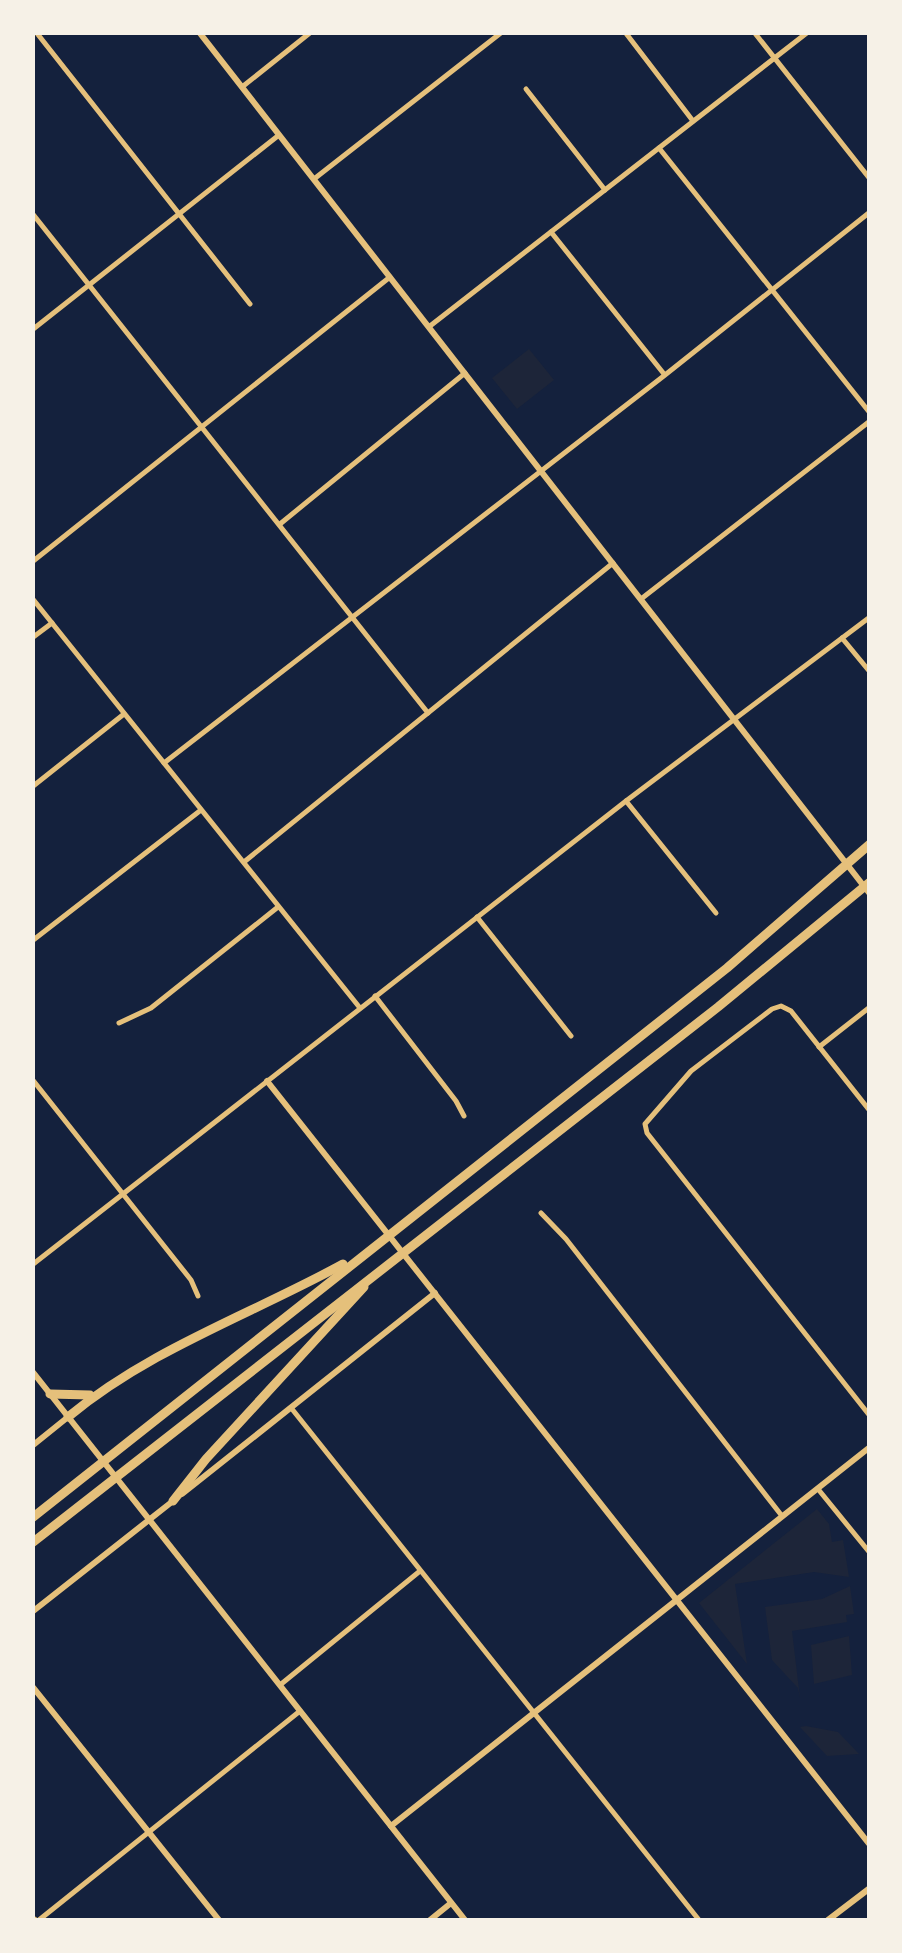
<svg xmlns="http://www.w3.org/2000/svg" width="902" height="1953" font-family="'Zilla Slab',serif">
  <rect width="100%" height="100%" fill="#14213d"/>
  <g fill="#1d2539">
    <polygon points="529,349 554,380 517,409 492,378"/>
    <polygon points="817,1509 829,1524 832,1542 843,1540 849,1577 814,1572 735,1584 747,1664 699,1603"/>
    <polygon points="850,1586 854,1614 846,1615 847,1622 792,1631 800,1698 798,1688 772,1660 765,1607 822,1599"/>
    <polygon points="849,1636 852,1675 814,1684 811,1645"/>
    <polygon points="806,1726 838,1732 859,1754 827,1756 800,1727"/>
  </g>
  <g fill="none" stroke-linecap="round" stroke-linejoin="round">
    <g stroke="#e5c07b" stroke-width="5">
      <polyline points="36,32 250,304"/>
      <polyline points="625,32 693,121"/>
      <polyline points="754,32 870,179"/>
      <polyline points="242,87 311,32"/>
      <polyline points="526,89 605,190"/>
      <polyline points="659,148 870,413"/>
      <polyline points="314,179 502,32"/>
      <polyline points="32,213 428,713"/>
      <polyline points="551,232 664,374"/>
      <polyline points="430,326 808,32"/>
      <polyline points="32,330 279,135"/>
      <polyline points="280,524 465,373"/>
      <polyline points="32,562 390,277"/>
      <polyline points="32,598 360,1008"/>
      <polyline points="641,599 870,421"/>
      <polyline points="32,638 52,623"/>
      <polyline points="842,638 870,672"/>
      <polyline points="164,763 665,375 870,212"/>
      <polyline points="32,787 124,714"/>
      <polyline points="626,801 716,913"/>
      <polyline points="244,862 613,563"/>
      <polyline points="477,917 571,1036"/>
      <polyline points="32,941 201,810"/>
      <polyline points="375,996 456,1101 464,1116"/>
      <polyline points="119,1023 151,1008 278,907"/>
      <polyline points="819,1047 870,1007"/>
      <polyline points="32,1079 191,1280 198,1296"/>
      <polyline points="870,1111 791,1011 781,1006 772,1009 691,1071 645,1124 647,1133 870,1416"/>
      <polyline points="541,1213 566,1239 782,1516"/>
      <polyline points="32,1265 626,801 870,617"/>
      <polyline points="292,1409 699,1920"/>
      <polyline points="818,1489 870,1553"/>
      <polyline points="280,1685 420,1571"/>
      <polyline points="39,1920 300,1711"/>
    </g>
    <g stroke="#e5c07b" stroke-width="6">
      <polyline points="199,32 870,894"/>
      <polyline points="267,1081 870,1845"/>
      <polyline points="182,1494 435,1293"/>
      <polyline points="391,1826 870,1447"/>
      <polyline points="32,1918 35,1920"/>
      <polyline points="828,1920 870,1888"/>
    </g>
    <g stroke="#e5c07b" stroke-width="6">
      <polyline points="32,1371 465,1920"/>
      <polyline points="32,1446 68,1417"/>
      <polyline points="32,1612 173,1501"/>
      <polyline points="32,1686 219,1920"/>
      <polyline points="430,1920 451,1903"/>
    </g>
    <g stroke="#e5c07b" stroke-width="9">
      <polyline points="50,1394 90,1395"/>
      <path d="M68,1417C150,1349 250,1315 343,1264"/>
      <polyline points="173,1501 206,1459 364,1287"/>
      <polyline points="32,1518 727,968 870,844"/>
      <polyline points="32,1543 718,1007 870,882"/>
    </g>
  </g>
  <rect width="902" height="1953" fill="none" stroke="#f6f1e7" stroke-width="70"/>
</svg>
